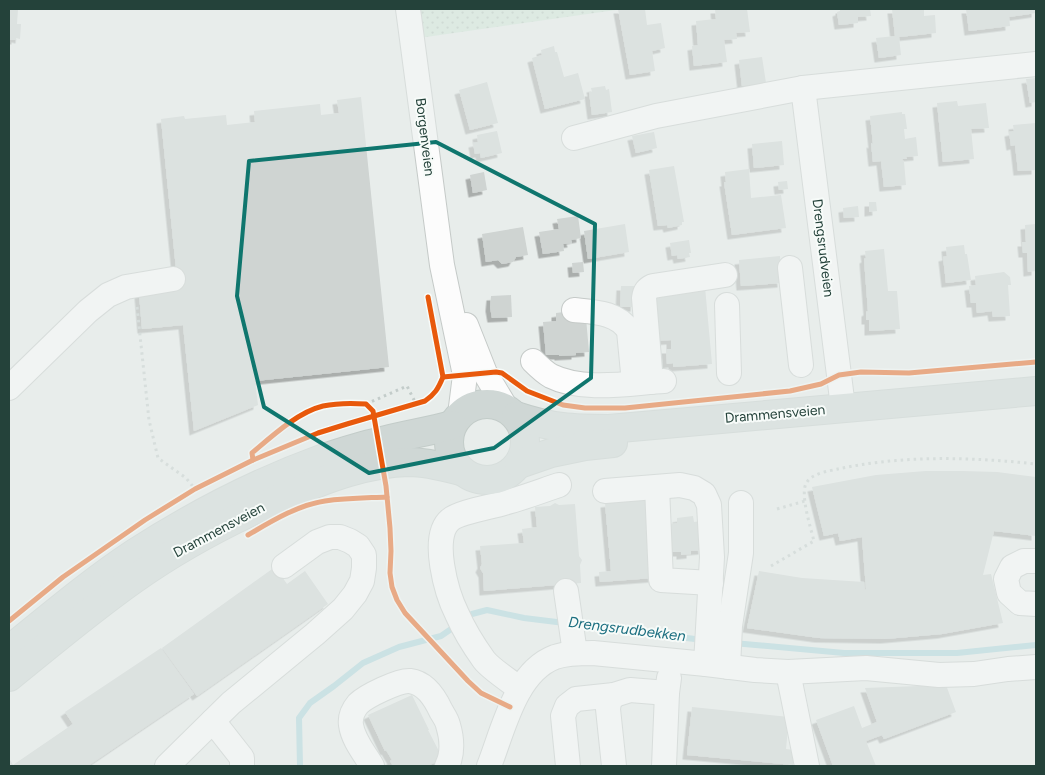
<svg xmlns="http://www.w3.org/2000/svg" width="1045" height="775" font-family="Figtree,sans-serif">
  <defs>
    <pattern id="grass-dots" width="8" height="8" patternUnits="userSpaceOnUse" patternTransform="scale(1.25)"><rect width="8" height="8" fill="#d1e6d8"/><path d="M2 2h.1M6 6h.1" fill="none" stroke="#b3c6ba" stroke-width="1.8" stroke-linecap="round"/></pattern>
    <filter id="shadow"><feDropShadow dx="-4.5" dy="4.5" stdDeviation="0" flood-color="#0004"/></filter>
  </defs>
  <rect width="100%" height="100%" fill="#e8edeb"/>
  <polygon fill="url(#grass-dots)" points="411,9 623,9 419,38"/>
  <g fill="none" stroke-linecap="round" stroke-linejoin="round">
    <g stroke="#a9d4db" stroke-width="6">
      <polyline points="465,619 472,614 487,610 524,618 703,640"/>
      <polyline points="733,643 844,653 957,653 1036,645"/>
      <polyline points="300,766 299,718 310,703 334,686 363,663 399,647 441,636 457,625"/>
    </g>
  </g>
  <g fill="#cfd4d2" filter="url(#shadow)">
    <polygon points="9,9 18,9 17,24 21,24 20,39 16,38 16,40 9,40"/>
    <polygon points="618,9 645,9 647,25 661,23 665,48 652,51 655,71 630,75"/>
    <polygon points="715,9 747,9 750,32 736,33 737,39 724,40 727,62 694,66 692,46 698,45 696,21 716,19"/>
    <polygon points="840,9 870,9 871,16 858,17 858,23 839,25 837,12 840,11"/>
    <polygon points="892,9 924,9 924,16 935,15 936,33 899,37 901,55 879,58 876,38 895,36"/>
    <polygon points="966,9 1036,9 1036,13 1009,17 1010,26 969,31"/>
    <polygon points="554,46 555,52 557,52 564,77 578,73 585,99 545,109 532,58 542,55 541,50"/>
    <polygon points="762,57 766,83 742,86 739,60"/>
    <polygon points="1036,78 1036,102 1030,103 1026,79"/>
    <polygon points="487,82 498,123 470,130 459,90"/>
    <polygon points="605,86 606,90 609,89 612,112 592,115 589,92 592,92 591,88"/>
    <polygon points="361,97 389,367 255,381 258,405 194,431 183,325 142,329 139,293 178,289 161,119 184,116 185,119 226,115 227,125 255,122 254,111 320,104 321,115 339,113 337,100"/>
    <polygon points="957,101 958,106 986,103 989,128 971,129 974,159 943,162 937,103"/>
    <polygon points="902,112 902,114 905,114 907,129 904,129 905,139 916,137 918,156 906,157 907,159 902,159 904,162 906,185 884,187 881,161 873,162 871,143 873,144 870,116"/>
    <polygon points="1036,123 1036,170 1018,171 1015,145 1011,146 1009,132 1014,131 1013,125"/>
    <polygon points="497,131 502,153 481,158 480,153 475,154 473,143 478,142 477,135"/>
    <polygon points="654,132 657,148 636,153 632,136"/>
    <polygon points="782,141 784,165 754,168 752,144"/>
    <polygon points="674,166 684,222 682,222 682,225 668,228 667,225 658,226 649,170"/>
    <polygon points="749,169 751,198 781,195 786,228 732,235 724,182 726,182 725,172"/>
    <polygon points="484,172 487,190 473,193 470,175"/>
    <polygon points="787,181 788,189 779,190 778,182"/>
    <polygon points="869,202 876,202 877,211 869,212"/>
    <polygon points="858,206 859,217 844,218 843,208"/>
    <polygon points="578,216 581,238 571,240 572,243 563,244 564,251 543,254 539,232 559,229 557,219"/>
    <polygon points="625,224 629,252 588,259 584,231"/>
    <polygon points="1036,224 1036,271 1028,272 1027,253 1023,253 1022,242 1026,242 1025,225"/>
    <polygon points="523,227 528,255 516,257 513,262 502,264 498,260 486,262 482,234"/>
    <polygon points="689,240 691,253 689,253 690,257 678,259 677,255 672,256 670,243"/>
    <polygon points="964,245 965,254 967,254 971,280 946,283 943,257 947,256 946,247"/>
    <polygon points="884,249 888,291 897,291 900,329 869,331 869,320 866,320 866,312 868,311 864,259 866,258 865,251"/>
    <polygon points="780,256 782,283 741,286 739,260"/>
    <polygon points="583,262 584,272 573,273 572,263"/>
    <polygon points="1004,272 1010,277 1011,285 1008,285 1010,316 993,317 992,311 977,313 976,303 971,303 969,286 976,285 975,276"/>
    <polygon points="621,286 636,286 635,307 620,307"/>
    <polygon points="705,287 712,364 673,367 673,363 667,364 666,349 671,349 671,340 657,341 653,294"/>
    <polygon points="511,295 512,317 492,318 490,307 491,296"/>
    <polygon points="572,311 586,318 589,352 576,353 576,355 559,356 559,355 546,355 543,322 556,321 556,313"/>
    <polygon points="926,471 962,471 997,472 1036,477 1036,536 994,531 983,575 991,574 1003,623 942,634 885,639 819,638 747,628 759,571 802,578 864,582 865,590 866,589 862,537 840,541 838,533 824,536 812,487 876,475"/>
    <polygon points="647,499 653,578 600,582 599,572 611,571 605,503"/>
    <polygon points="555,503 559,505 575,504 579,556 582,560 580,565 581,583 484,591 483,573 480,568 482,564 480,546 524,543 522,529 537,527 535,507 550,506"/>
    <polygon points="693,516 694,522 701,521 703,550 691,551 691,554 681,555 681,552 672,552 670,524 677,523 677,518"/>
    <polygon points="275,567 287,584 305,571 328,604 197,696 162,648"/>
    <polygon points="161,648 194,694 88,766 9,766 9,761 10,760 13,765 73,724 65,712"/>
    <polygon points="946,685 956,712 884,739 882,735 866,741 876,766 833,766 816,720 854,706 862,728 877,722 865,688"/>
    <polygon points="412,695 429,730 428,730 443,759 427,766 393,766 390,761 392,760 386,750 385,751 368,715"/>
    <polygon points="692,707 789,717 786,749 794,750 793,765 687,755"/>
  </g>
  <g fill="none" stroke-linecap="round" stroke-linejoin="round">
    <defs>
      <g id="minor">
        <polyline points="408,9 442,265 465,375 460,415"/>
        <polyline points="803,88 843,407"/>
        <polyline points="574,138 656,116 803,88 1036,64"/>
        <polyline points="790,268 801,365"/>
        <polyline points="727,305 729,373"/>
        <path d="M574,310C593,312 618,312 629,331L634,383"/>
        <polyline points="466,325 485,373 506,408"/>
        <path d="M533,361C538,366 544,372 551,376C583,392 630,383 664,381"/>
        <path d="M651,382L644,298C645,291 647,289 653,286L725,275"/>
        <polyline points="9,388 88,311 108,295 126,287 173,279"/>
        <polyline points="657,487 661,580 711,583"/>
        <polyline points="605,491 680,485 694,488 704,494 709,505 712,557 706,664"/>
        <polyline points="1036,561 1024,561 1012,567 1006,579 1009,593 1020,603 1036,604"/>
        <polyline points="566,591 575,653"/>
        <polyline points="728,667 730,626 741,553 741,503"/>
        <polyline points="788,672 807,766"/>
        <path d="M520,689C510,681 492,670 484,660C474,646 464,630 457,614C447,594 430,537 450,520C459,512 491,507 504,503C523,498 541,491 559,485"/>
        <polyline points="614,695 609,702 608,709 614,766"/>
        <polyline points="213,721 242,758 242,766"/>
        <polyline points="167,766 231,703 315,634 343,609 355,594 362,581 364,568 364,555 358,546 350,541 340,537 330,537 317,542 284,566"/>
        <path d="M372,766C365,754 353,740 351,725C350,718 353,710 358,704C366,696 399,680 410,681C426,683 435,698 441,711C444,716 447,720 448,725C452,738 453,754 447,766"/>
        <path d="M489,766C503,731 515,672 555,657C567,653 580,653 593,653L706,664L755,670L788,672L866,668L939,675L974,674L1008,669L1036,667"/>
        <polyline points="568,766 563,716 567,706 576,699 614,695 630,690 667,693"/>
        <polyline points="664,766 667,693 669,678"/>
      </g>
      <g id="major">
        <circle cx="487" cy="442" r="38"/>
        <path d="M516,416C531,421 546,425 562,427C578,429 594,429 609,429L1036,391"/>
        <polyline points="519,464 551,453 585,446 613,443"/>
        <path d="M9,650C50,617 91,582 135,553C194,515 258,482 324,458C342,452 360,446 379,442C403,435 428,432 452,425"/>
        <path d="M9,677C50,644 90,610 134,579C182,545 236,517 290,494C328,478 367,463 409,462C427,462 445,467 461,471"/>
      </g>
    </defs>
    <use href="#minor" stroke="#c5cac8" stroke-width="26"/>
    <use href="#major" stroke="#c3ccc9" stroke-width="30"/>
    <g stroke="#c3ccca" stroke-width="3" stroke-dasharray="2.5 4" stroke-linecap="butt">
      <polyline points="137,307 149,420 158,458 186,478 195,489"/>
      <polyline points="366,404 407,386 416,404"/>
      <polyline points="777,509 805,501"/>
      <path d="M771,566L814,541C811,529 799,492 807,482C813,473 829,471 838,469C903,455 970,457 1036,464"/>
    </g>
    <use href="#minor" stroke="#fcfcfc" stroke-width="24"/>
    <use href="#major" stroke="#cfd7d5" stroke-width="28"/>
    <defs>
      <g id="cycleway">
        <polyline points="443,377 496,372 502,373 527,391 563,405 585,408 625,408 790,391 821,384 839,375 861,372 909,373 1036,362"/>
        <path d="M253,460L252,453C272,436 298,412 323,406C337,403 352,403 366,404L373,411L386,486L390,528L391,551L390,573L392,587L397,600L405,613L468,681L481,693L510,707"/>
        <path d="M248,535C272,521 298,505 325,501C346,498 366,498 387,497"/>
        <path d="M9,621L63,577L145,520L195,489L253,460L318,433L347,424L425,401C435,394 438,389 443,377L428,297"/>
      </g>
    </defs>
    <use href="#cycleway" stroke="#f7fbf9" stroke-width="8"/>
    <use href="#cycleway" stroke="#e8590c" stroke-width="5"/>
  </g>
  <path d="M0 0H1045V775H0ZM436,142L595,224L591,378L494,448L369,473L264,407L237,296L249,161Z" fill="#e8edeb" fill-opacity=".55" fill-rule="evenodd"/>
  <path fill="none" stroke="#0f766e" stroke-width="4" stroke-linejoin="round" d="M436,142L595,224L591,378L494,448L369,473L264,407L237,296L249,161Z"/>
  <g text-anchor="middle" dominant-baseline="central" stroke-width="4" stroke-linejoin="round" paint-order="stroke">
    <g font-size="14" fill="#24423a" stroke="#f7fbf9">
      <text transform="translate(425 137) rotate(83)">Borgenveien</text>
      <text transform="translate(823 248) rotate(83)">Drengsrudveien</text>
      <text transform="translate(775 414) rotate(-5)">Drammensveien</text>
      <text transform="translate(219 530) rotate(-28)">Drammensveien</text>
    </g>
    <g font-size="15" font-style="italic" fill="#1c6f80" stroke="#f7fbf9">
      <text transform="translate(627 629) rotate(7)">Drengsrudbekken</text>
    </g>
  </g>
  <rect width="1045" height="775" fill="none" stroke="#24423a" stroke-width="20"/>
</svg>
